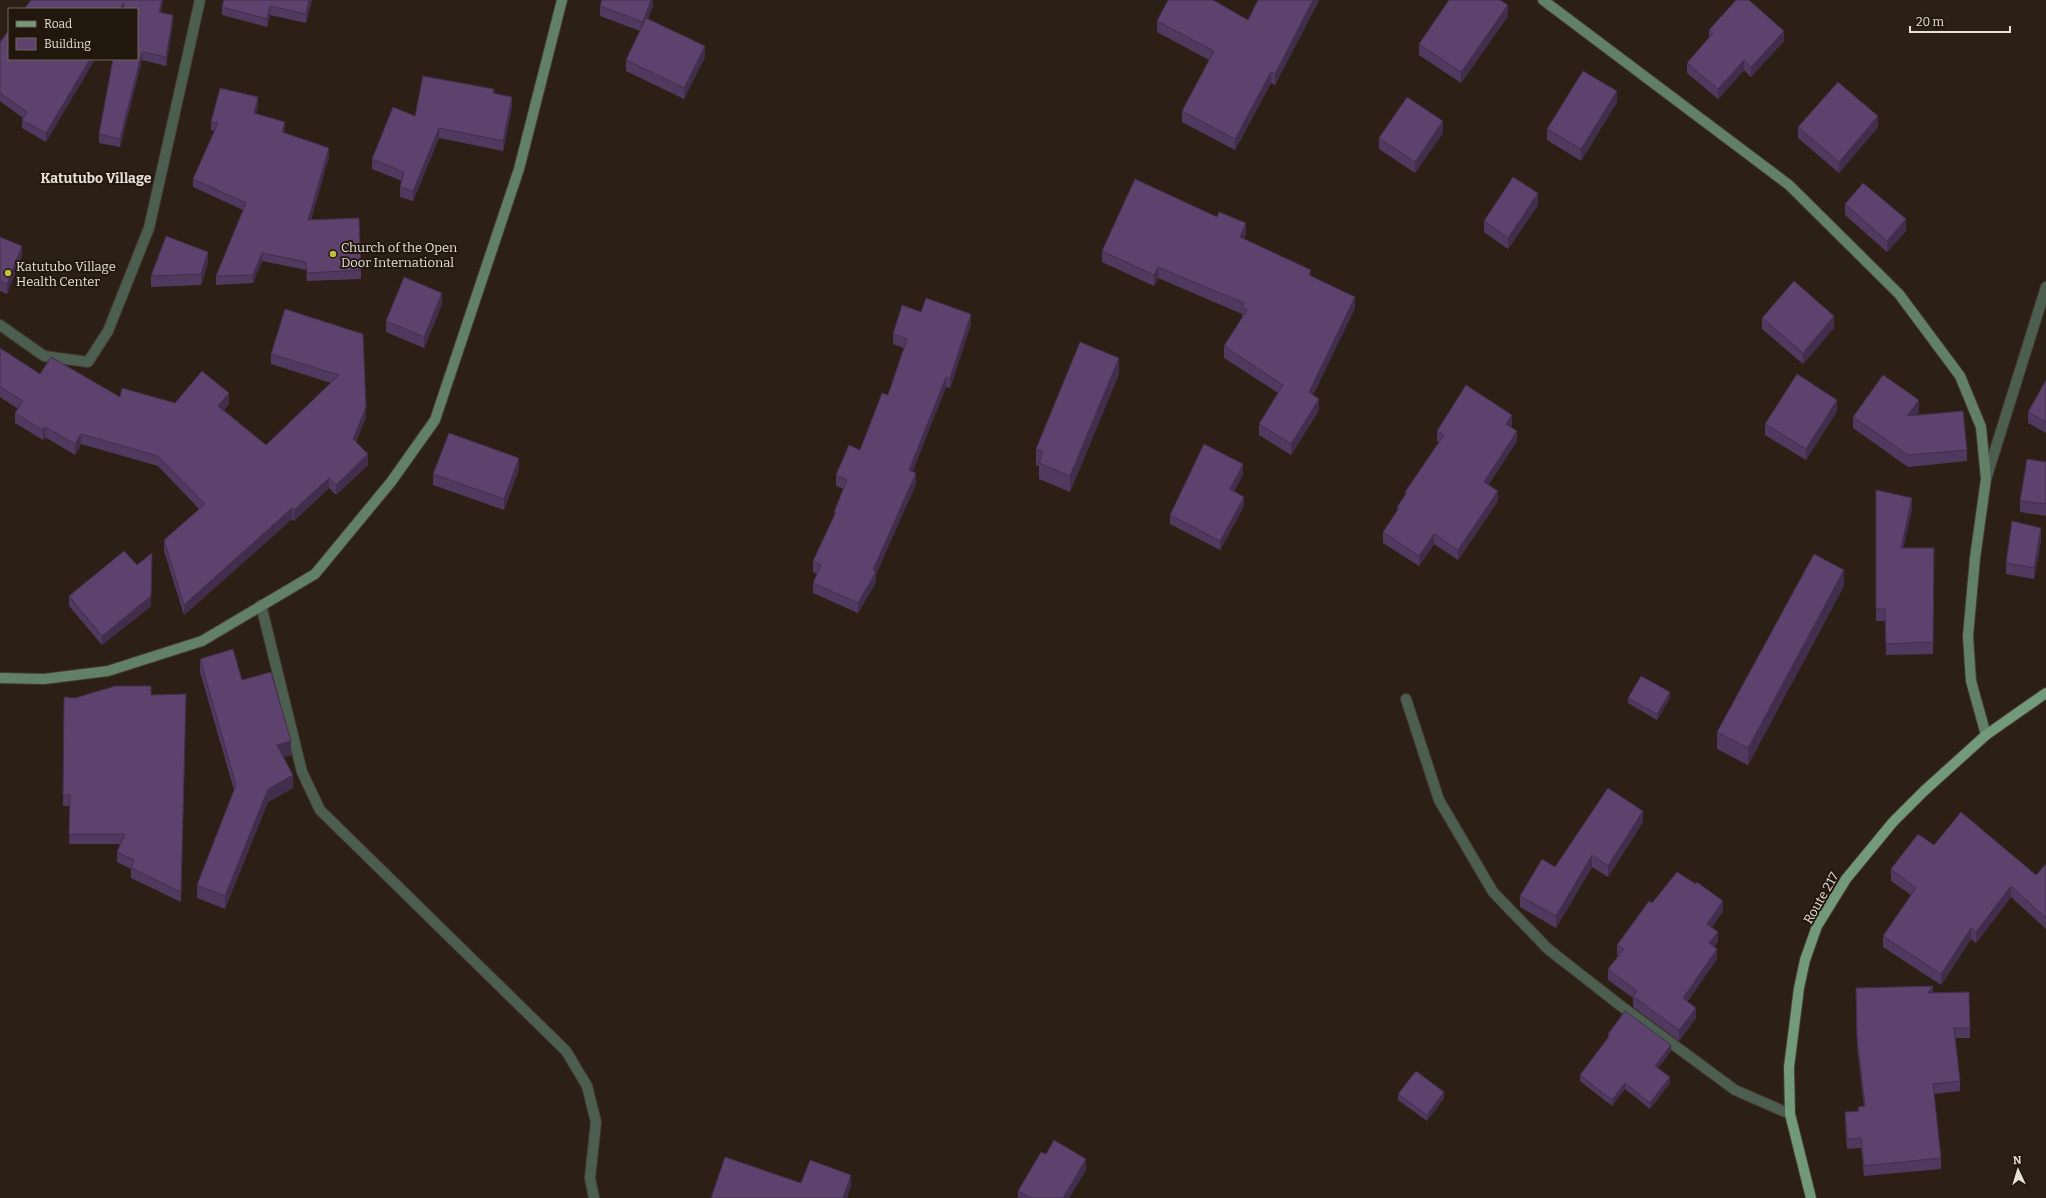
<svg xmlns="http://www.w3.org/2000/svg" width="2046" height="1198" font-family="Bitter,serif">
  <rect width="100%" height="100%" fill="#2c2016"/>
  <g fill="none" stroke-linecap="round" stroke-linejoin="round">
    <defs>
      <polyline id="lane" points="1406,699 1439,800 1493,892 1548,949 1621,1006 1735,1090 1790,1114"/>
      <g id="street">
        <polyline points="0,325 44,356 88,362 108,331 149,228 200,0"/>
        <polyline points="1986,479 2046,287"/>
        <polyline points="261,605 302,772 320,810 566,1051 587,1086 596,1122 590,1178 594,1198"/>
      </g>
      <g id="secondary">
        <polyline points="1543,0 1789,185 1899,294 1960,376 1981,427 1986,479 1975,558 1968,636 1971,681 1986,735"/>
        <polyline points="0,678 44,679 108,671 202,641 315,574 391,482 435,420 519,169 562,0"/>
      </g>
      <polyline id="primary" points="1811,1198 1790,1114 1789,1067 1799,988 1805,960 1817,926 1846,879 1893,822 1924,791 1986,735 2046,693"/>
    </defs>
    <use href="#lane" stroke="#463b31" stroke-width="12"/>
    <use href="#street" stroke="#463b31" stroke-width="12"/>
    <use href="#secondary" stroke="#463b31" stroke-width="12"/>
    <use href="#primary" stroke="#463b31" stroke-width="12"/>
    <use href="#lane" stroke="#4b5e4f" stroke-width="10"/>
    <use href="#street" stroke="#4b5e4f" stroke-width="10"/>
    <use href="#secondary" stroke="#618067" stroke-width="10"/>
    <use href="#primary" stroke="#729979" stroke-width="10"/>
  </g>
  <g fill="#50395e">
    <polygon points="163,0 161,12 173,23 166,66 142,60 120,147 99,143 99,134 137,9"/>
    <polygon points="224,0 312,0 306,23 270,15 267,27 222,15 222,7"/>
    <polygon points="653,0 653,5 648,18 705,57 684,99 626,71 626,60 640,31 600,16 600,6"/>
    <polygon points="1319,0 1275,85 1271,83 1235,150 1182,122 1182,111 1209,60 1157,32 1157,21 1248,20"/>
    <polygon points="1508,16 1461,83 1419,55 1419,44"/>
    <polygon points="1709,30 1784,41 1751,77 1744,70 1718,99 1687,73 1687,63 1709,38"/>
    <polygon points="0,42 95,59 46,142 22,128 22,120 23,118 0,101"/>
    <polygon points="494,93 512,107 503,151 439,138 413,201 400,197 400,187 402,181 372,169 372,159 415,116"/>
    <polygon points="1617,102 1581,161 1547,140 1547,129"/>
    <polygon points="258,105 256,113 285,130 284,133 329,156 311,220 361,270 361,279 307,281 306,270 262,261 253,283 216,285 216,276 243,210 193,187 193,179 215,131 211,130 211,122"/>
    <polygon points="1798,127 1878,127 1839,173 1798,138"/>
    <polygon points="1443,133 1415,173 1379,149 1379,138"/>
    <polygon points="1845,204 1906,231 1887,252 1845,215"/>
    <polygon points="1538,205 1508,249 1484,232 1484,221"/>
    <polygon points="1246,234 1244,239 1311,276 1355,308 1313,395 1319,410 1291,455 1259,435 1259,424 1278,393 1224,358 1224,346 1242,318 1242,314 1158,278 1154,286 1102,262 1102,251"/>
    <polygon points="0,237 22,255 7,294 0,291"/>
    <polygon points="208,263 201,285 151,287 151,276"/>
    <polygon points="442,304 424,348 386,332 386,321"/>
    <polygon points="921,312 971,324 950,388 946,387 912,472 916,484 876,574 876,582 858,613 813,593 813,583 817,574 813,572 813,561 834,517 834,512 844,489 836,486 836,475 860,450 888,395 904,348 893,344 893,334"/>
    <polygon points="1762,318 1834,328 1803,364 1762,329"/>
    <polygon points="363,334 366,417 356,442 368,465 336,495 329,488 294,521 292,519 184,615 164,551 164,540 199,509 158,466 81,444 75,455 45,437 43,440 15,423 15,413 18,409 0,397 0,348 40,374 120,397 175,403 229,403 224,410 266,445 331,383 271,364 271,354"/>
    <polygon points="1119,374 1070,492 1039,479 1039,466 1036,465 1036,449"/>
    <polygon points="2046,380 2046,433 2028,423 2028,412"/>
    <polygon points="1837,411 1806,460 1765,435 1765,424"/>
    <polygon points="1919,412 1916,415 1967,450 1967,461 1908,467 1853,428 1853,417"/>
    <polygon points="1512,425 1511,427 1517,441 1488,485 1498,501 1458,560 1434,544 1419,566 1383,543 1383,532 1397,511 1397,507 1405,495 1405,492 1439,442 1437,441 1437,431"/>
    <polygon points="2046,462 2046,516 2020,512 2020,501"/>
    <polygon points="519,469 504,510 433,485 433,474"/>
    <polygon points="1243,474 1234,492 1244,506 1220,550 1170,524 1170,515"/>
    <polygon points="1876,490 1912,509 1903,548 1934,559 1933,654 1886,655 1885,621 1876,621"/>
    <polygon points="2041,540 2034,579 2006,574 2006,563"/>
    <polygon points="1844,586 1748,765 1717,749 1717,732"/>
    <polygon points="69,596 151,606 102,645 69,606"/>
    <polygon points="200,659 242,680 291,755 283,757 293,788 268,802 225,909 197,898 197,885 234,790 200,672"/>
    <polygon points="151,695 186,705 181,902 131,878 131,869 117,862 117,852 120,844 69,844 70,806 63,806 64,697 75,698"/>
    <polygon points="1628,698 1670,698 1657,720 1628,703"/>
    <polygon points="1643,822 1608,877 1592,867 1556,928 1520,907 1520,896 1555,867"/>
    <polygon points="1934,845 2036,875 2046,864 2046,929 2011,897 1976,943 1971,939 1941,985 1883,947 1883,936 1911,895 1891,881 1891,869"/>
    <polygon points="1696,884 1723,911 1712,927 1718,942 1714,947 1717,959 1687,1002 1696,1018 1679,1041 1633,1007 1633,998 1608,980 1608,969 1618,956 1617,955 1617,945 1652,903"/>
    <polygon points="1933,993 1970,1028 1970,1038 1955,1038 1960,1081 1960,1091 1934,1094 1941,1158 1941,1169 1864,1176 1861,1148 1847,1149 1845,1123 1845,1112 1858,1111 1858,1107 1864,1106 1857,1047 1856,999"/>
    <polygon points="1608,1034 1671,1051 1658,1068 1670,1083 1650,1109 1625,1089 1612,1106 1580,1081 1580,1075 1608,1038"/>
    <polygon points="1398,1094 1444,1098 1427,1121 1398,1100"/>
    <polygon points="1046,1154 1086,1170 1069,1198 1018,1198 1018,1191"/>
  </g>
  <g fill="#412e4c">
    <polygon points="162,0 163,0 163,1 159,20 159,12"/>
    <polygon points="309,0 312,0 306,23 306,14"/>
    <polygon points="651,0 653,0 653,5 643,32 643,22"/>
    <polygon points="1313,0 1319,0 1275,85 1275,74"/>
    <polygon points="1508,5 1508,16 1461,83 1461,72"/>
    <polygon points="270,6 270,15 267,27 267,19"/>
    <polygon points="173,15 173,23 166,66 166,57"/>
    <polygon points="1784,31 1784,41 1751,77 1751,67"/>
    <polygon points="705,46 705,57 684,99 684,88"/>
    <polygon points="142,52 142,60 120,147 120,139"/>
    <polygon points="90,59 95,59 46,142 46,133"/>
    <polygon points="1744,60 1744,70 1718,99 1718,89"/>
    <polygon points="1271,72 1271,83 1235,150 1235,139"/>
    <polygon points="1617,91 1617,102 1581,161 1581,149"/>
    <polygon points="258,97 258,105 254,121 254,113"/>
    <polygon points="512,97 512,107 503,151 503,141"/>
    <polygon points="1878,116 1878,127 1839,173 1839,162"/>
    <polygon points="1443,121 1443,133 1415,173 1415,162"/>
    <polygon points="285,122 285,130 282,141 282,132"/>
    <polygon points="439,128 439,138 413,201 413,191"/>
    <polygon points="329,148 329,156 308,229 308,220"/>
    <polygon points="1538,193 1538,205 1508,249 1508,238"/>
    <polygon points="1906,219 1906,231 1887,252 1887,241"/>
    <polygon points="1246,223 1246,234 1240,248 1240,237"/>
    <polygon points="22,246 22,255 7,294 7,284"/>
    <polygon points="208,252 208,263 201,285 201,274"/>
    <polygon points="262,253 262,261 253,283 253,275"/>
    <polygon points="1158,267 1158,278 1154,286 1154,275"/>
    <polygon points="1311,270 1311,281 1309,275"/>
    <polygon points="442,293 442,304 424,348 424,337"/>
    <polygon points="1355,297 1355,308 1309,403 1309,392"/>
    <polygon points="971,314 971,324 950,388 950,378"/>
    <polygon points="1834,316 1834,328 1803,364 1803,353"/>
    <polygon points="1119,358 1119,374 1070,492 1070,476"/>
    <polygon points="946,377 946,387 909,481 909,470"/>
    <polygon points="229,393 229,403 218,416 218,406"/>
    <polygon points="1319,399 1319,410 1291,455 1291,444"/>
    <polygon points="1837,400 1837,411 1806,460 1806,449"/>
    <polygon points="1919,400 1919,412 1907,427 1907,416"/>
    <polygon points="366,407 366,417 353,449 353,439"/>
    <polygon points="1512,415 1512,425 1506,434 1506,424"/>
    <polygon points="45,427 45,437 43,440 43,430"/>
    <polygon points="1517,431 1517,441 1484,492 1484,482"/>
    <polygon points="81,434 81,444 75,455 75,444"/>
    <polygon points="368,454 368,465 336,495 336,485"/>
    <polygon points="519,458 519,469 504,510 504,499"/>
    <polygon points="1243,464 1243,474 1230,499 1230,489"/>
    <polygon points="916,473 916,484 876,574 876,582 858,613 858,603 873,570"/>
    <polygon points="329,478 329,488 294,521 294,510"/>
    <polygon points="1498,491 1498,501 1458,560 1458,550"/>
    <polygon points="1244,497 1244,506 1220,550 1220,541"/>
    <polygon points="1912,498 1912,509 1901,559 1901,548"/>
    <polygon points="292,508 292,519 184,615 184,605"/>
    <polygon points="2041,528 2041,540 2034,579 2034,568"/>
    <polygon points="1434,534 1434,544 1419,566 1419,556"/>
    <polygon points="152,553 151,606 102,645 102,636"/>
    <polygon points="1844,570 1844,586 1748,765 1748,748"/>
    <polygon points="1670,692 1670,698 1657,720 1657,714"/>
    <polygon points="291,741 291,755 277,759 277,745"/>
    <polygon points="293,775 293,788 268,802 225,909 225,896 268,789"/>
    <polygon points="1643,811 1643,822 1608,877 1608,866"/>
    <polygon points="1592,855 1592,867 1556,928 1556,916"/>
    <polygon points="2011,886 2011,897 1976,943 1976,932"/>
    <polygon points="1723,901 1723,911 1707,934 1707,924"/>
    <polygon points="1971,928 1971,939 1941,985 1941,974"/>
    <polygon points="1718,932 1718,942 1709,953 1709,943"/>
    <polygon points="1717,949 1717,959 1683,1008 1683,998"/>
    <polygon points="1933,986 1933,996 1928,993"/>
    <polygon points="1696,1008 1696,1018 1679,1041 1679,1030"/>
    <polygon points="1671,1045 1671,1051 1655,1072 1655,1066"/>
    <polygon points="1670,1077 1670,1083 1650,1109 1650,1103"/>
    <polygon points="1625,1083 1625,1089 1612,1106 1612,1100"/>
    <polygon points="1444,1092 1444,1098 1427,1121 1427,1115"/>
    <polygon points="1086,1159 1086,1170 1069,1198 1063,1198"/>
    <polygon points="851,1175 851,1186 847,1198 843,1198"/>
  </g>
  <g fill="#5d426d" stroke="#412e4c">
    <polygon points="31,0 162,0 159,12 173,15 166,57 142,52 120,139 99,134 113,59 137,59 137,9 123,9 124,3 120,9 24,9"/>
    <polygon points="224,0 309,0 306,14 270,6 267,19 222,7"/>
    <polygon points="602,0 651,0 643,22 600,6"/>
    <polygon points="1168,0 1213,0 1248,20 1258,0 1313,0 1275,74 1271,72 1235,139 1182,111 1214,51 1157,21"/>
    <polygon points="1449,0 1500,0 1508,5 1461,72 1419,44"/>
    <polygon points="1736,0 1749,0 1784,31 1751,67 1744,60 1718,89 1687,63 1713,33 1709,30"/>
    <polygon points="646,18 705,46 684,88 626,60"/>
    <polygon points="9,30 9,59 90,59 46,133 22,120 27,112 0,93 0,42"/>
    <polygon points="1583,71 1617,91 1581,149 1547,129"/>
    <polygon points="423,76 494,89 493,93 512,97 503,141 439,128 413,191 400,187 404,172 372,159 393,107 415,116"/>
    <polygon points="1838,82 1878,116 1839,162 1798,127"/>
    <polygon points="220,88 258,97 254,113 285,122 282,132 329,148 308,220 359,218 361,270 307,273 306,262 262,253 253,275 216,276 246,203 193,179 218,123 211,122"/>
    <polygon points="1407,97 1443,121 1415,162 1379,138"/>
    <polygon points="1513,177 1538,193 1508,238 1484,221"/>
    <polygon points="1135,179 1217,217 1219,212 1246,223 1240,237 1311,270 1309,275 1355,297 1309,392 1319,399 1291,444 1259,424 1283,385 1224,346 1247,310 1242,308 1244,303 1158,267 1154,275 1102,251"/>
    <polygon points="1863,183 1906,219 1887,241 1845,204"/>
    <polygon points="166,236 208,252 201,274 151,276"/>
    <polygon points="0,237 22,246 7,284 0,281"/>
    <polygon points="404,277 442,293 424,337 386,321"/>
    <polygon points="1794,281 1834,316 1803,353 1762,318"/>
    <polygon points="926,298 971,314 950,378 946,377 909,470 916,473 873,570 876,572 858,603 813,583 821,565 813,561 836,512 834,512 847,480 836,475 849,445 860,450 882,393 888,395 907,339 893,334 902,305 921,312"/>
    <polygon points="285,309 363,334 366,407 353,439 368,454 336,485 329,478 294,510 292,508 184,605 164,540 205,504 158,456 81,434 75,444 45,427 43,430 15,413 23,401 0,387 0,348 40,374 51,357 120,397 122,388 175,403 202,371 229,393 218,406 266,445 339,375 271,354"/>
    <polygon points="1080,342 1119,358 1070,476 1039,463 1043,452 1036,449"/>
    <polygon points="1797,374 1837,400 1806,449 1765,424"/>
    <polygon points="1883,375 1919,400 1907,416 1963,411 1967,450 1908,455 1853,417"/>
    <polygon points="2046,380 2046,422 2028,412"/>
    <polygon points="1466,385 1512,415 1506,424 1517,431 1484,482 1498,491 1458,550 1434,534 1419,556 1383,532 1399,508 1397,507 1407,493 1405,492 1444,435 1437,431"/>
    <polygon points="449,433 519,458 504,499 433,474"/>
    <polygon points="1204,444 1243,464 1230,489 1244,497 1220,541 1170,515"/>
    <polygon points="2027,459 2046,462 2046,504 2020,501"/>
    <polygon points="1876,490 1912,498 1901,548 1934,548 1933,642 1886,644 1885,609 1876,609"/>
    <polygon points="2012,521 2041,528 2034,568 2006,563"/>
    <polygon points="124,551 137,565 152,553 151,596 102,636 69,596"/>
    <polygon points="1814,554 1844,570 1748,748 1717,732"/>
    <polygon points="233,649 242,680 271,672 291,741 277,745 293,775 268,789 225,896 197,885 236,785 200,659"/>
    <polygon points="1641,676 1670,692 1657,714 1628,698"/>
    <polygon points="115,686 151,686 151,695 186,694 181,892 131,868 134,860 117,852 125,834 69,834 70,795 63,795 64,697 75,698"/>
    <polygon points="1608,788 1643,811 1608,866 1592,855 1556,916 1520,896 1542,859 1555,867"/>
    <polygon points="1961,812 2036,875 2046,864 2046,918 2011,886 1976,932 1971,928 1941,974 1883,936 1916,888 1891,869 1918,834 1934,845"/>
    <polygon points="1677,872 1696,884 1697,882 1723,901 1707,924 1718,932 1709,943 1717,949 1683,998 1696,1008 1679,1030 1633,996 1637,991 1608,969 1624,949 1617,945 1649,901 1652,903"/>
    <polygon points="1933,986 1928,993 1969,992 1970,1028 1954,1028 1960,1081 1933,1084 1941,1158 1864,1166 1861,1138 1847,1139 1845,1112 1859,1111 1858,1107 1865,1106 1857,1037 1856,988"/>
    <polygon points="1625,1011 1671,1045 1655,1066 1670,1077 1650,1103 1625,1083 1612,1100 1580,1075 1610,1035 1608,1034"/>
    <polygon points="1416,1071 1444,1092 1427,1115 1398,1094"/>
    <polygon points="1054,1140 1086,1159 1063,1198 1031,1198 1018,1191 1041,1152 1046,1154"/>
    <polygon points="725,1157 801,1183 810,1160 851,1175 843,1198 711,1198"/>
  </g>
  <g fill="#c0be41" stroke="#22170d" stroke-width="1.5">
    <circle cx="333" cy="254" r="4"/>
    <circle cx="8" cy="273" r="4"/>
  </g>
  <g text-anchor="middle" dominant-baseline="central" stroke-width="4" stroke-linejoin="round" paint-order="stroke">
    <g font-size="13" fill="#e7dfd8" stroke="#22170d" text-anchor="start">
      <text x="341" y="247">Church of the Open<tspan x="341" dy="15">Door International</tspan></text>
      <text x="16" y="266">Katutubo Village<tspan x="16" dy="15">Health Center</tspan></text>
    </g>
    <g font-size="13" fill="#e7dfd8" stroke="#22170d">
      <text transform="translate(1821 898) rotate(-60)">Route 217</text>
    </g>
    <g font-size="14" font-weight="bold" fill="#e7dfd8" stroke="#22170d">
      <text x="96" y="178">Katutubo Village</text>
    </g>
  </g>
  <rect x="8" y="8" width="130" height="52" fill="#22170d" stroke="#71675e"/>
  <rect x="16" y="21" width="20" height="6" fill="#729979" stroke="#71675e"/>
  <text x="44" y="28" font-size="12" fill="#e7dfd8">Road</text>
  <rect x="16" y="38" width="20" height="12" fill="#5d426d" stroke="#71675e"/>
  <text x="44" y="48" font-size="12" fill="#e7dfd8">Building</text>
  <g transform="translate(2018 1170) rotate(356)" stroke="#22170d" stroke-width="3" paint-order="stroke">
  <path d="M0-3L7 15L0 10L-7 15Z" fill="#e7dfd8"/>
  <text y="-6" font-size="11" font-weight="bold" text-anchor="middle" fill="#e7dfd8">N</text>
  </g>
  <path d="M1910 26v6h100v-6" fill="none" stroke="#e7dfd8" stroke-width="2"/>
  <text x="1916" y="26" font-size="12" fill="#e7dfd8" stroke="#22170d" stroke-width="3" paint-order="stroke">20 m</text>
</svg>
